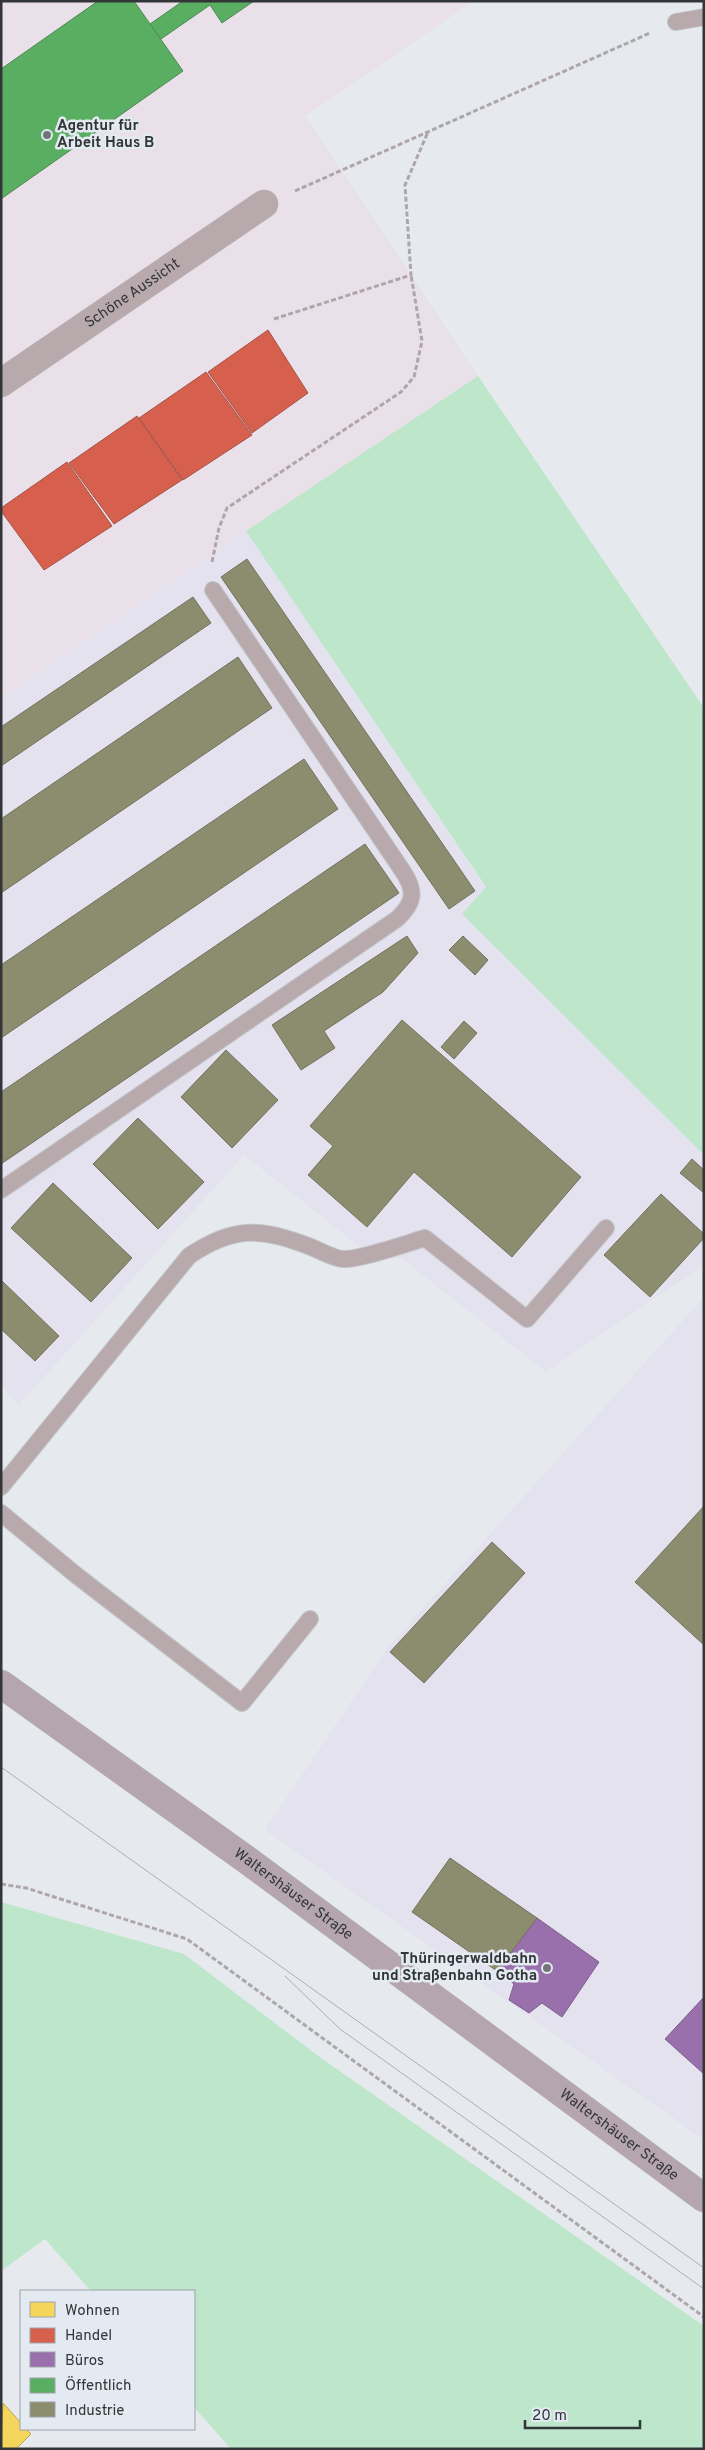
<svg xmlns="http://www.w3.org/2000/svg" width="705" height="2450" font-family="Overpass,sans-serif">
  <rect width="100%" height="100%" fill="#e6eaee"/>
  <polygon fill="#eae0e9" points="1,1 474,1 305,116 478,376 1,698"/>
  <g fill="#e4e2ef">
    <polygon points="246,531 486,888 462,914 704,1155 704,1265 546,1372 401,1258 375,1259 244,1155 19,1405 1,1386 1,698"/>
    <polygon points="704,1297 704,2140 265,1830 387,1648"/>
  </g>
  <g fill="#bde6cb">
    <polygon points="478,376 704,708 704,1155 462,914 486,887 246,531"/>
    <polygon points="1,1902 184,1954 321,2058 704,2326 704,2445 699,2449 231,2449 194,2407 194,2291 91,2291 45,2239 1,2271"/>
  </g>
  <polygon fill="#f6d55c" stroke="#bca551" points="3,2403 21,2423 21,2429 26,2429 31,2434 16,2449 1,2449"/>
  <g fill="#d6604d" stroke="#a55347">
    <polygon points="268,330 308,393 252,433 208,372"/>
    <polygon points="206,372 252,435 183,480 139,418"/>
    <polygon points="137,416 182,480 114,524 69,463"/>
    <polygon points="67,462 112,526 44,570 1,511 1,508"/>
  </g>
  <g fill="#9970ab" stroke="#7a5f88">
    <polygon points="537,1918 599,1962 562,2017 542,2003 529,2013 509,2000 514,1984 497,1971"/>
    <polygon points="704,1997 704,2074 665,2039"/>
  </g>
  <g fill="#5aae61" stroke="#4e8a55">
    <polygon points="98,1 134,1 183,71 1,199 1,69"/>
    <polygon points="183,1 254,1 222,23 210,5 161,39 150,24"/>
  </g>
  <g fill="#8c8c6e" stroke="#71725e">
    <polygon points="247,559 475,891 449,909 221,577"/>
    <polygon points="193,597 211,623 1,766 1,727"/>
    <polygon points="238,657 272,708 1,893 1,819"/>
    <polygon points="304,759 338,809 1,1038 1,965"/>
    <polygon points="365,844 399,893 1,1164 1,1092"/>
    <polygon points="407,936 418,953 383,992 324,1031 335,1048 301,1070 272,1025"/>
    <polygon points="463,936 488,960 475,975 449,950"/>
    <polygon points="402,1020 581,1177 512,1257 414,1172 367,1227 308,1175 333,1146 310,1126"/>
    <polygon points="464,1021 477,1033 454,1059 441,1047"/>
    <polygon points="226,1050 278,1100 232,1148 181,1097"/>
    <polygon points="138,1118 204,1182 158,1229 93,1164"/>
    <polygon points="692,1159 704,1170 704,1193 680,1173"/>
    <polygon points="53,1183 132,1258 91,1302 11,1228"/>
    <polygon points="661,1194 704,1234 704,1238 650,1297 604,1255"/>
    <polygon points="1,1280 59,1336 35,1361 1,1329"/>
    <polygon points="704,1506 704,1645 635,1582"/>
    <polygon points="492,1542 525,1573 424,1683 390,1652"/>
    <polygon points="450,1858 537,1918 497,1971 412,1912"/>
  </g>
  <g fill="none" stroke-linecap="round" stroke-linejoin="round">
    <defs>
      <g id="service">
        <polyline points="676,22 704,17"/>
        <path d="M1,1190L397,919C414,903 416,892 404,873L213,590"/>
        <path d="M1,1487L189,1256C235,1225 261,1228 311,1247C321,1251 334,1259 344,1259C359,1260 408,1243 425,1238L527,1319L606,1228"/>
        <polyline points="1,1513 76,1575 242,1703 310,1619"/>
      </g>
      <g id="minor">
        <path id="s1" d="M1,383L264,204"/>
      </g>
      <g id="secondary">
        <path id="s2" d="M1,1684L247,1860L704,2198"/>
      </g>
    </defs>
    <use href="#service" stroke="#c3c6c9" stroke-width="18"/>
    <use href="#minor" stroke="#c3c6c9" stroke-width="29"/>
    <use href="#secondary" stroke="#c3c6c9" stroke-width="29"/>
    <g stroke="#afa6aa" stroke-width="3" stroke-dasharray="5 2.5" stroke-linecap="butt">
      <polyline points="295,191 650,33"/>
      <polyline points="274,319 411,275 405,185 428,132"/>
      <polyline points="212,562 219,528 227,508 401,392 414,377 422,341 411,275"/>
      <polyline points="1,1884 26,1888 187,1939 704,2317"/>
    </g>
    <use href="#service" stroke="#b8a9ad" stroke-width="16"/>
    <use href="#minor" stroke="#b8a9ad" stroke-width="28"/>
    <use href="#secondary" stroke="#b5a6ad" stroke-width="28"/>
    <g stroke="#b0acb0" stroke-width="1">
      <polyline points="1,1767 704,2268"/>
      <polyline points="285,1976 340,2029 704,2289"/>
    </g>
  </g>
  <g fill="#727578" stroke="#e3eaf1" stroke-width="2">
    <circle cx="47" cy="135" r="5"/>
    <circle cx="547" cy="1968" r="5"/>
  </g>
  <g text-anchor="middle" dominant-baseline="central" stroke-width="5" stroke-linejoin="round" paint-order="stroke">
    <g font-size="15" font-weight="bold" fill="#333638" stroke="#e3eaf1" text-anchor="start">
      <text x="57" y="126">Agentur für<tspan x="57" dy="17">Arbeit Haus B</tspan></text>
      <text x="537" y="1959" text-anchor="end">Thüringerwaldbahn<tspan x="537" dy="17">und Straßenbahn Gotha</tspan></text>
    </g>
    <g font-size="15" fill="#333638" stroke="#e3eaf1">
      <text stroke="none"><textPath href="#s1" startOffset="159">Schöne Aussicht</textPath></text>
      <text stroke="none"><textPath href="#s2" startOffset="360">Waltershäuser Straße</textPath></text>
      <text stroke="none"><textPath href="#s2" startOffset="765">Waltershäuser Straße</textPath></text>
    </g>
  </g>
  <rect width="705" height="2450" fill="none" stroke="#333638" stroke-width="5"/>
  <rect x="20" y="2290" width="175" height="140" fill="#e3eaf1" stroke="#9da2a7"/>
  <rect x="30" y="2302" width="25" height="15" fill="#f6d55c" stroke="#9da2a7"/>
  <text x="65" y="2315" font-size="15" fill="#333638">Wohnen</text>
  <rect x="30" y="2328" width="25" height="15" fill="#d6604d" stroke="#9da2a7"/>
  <text x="65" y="2340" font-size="15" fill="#333638">Handel</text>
  <rect x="30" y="2352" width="25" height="15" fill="#9970ab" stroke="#9da2a7"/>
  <text x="65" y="2365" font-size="15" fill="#333638">Büros</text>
  <rect x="30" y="2378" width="25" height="15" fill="#5aae61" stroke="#9da2a7"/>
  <text x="65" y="2390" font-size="15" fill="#333638">Öffentlich</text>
  <rect x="30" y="2402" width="25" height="15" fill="#8c8c6e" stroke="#9da2a7"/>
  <text x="65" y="2415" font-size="15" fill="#333638">Industrie</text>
  <path d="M525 2420v8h115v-8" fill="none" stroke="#333638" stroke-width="2.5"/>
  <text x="532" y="2420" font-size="15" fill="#333638" stroke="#e3eaf1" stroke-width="4" paint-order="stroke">20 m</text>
</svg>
